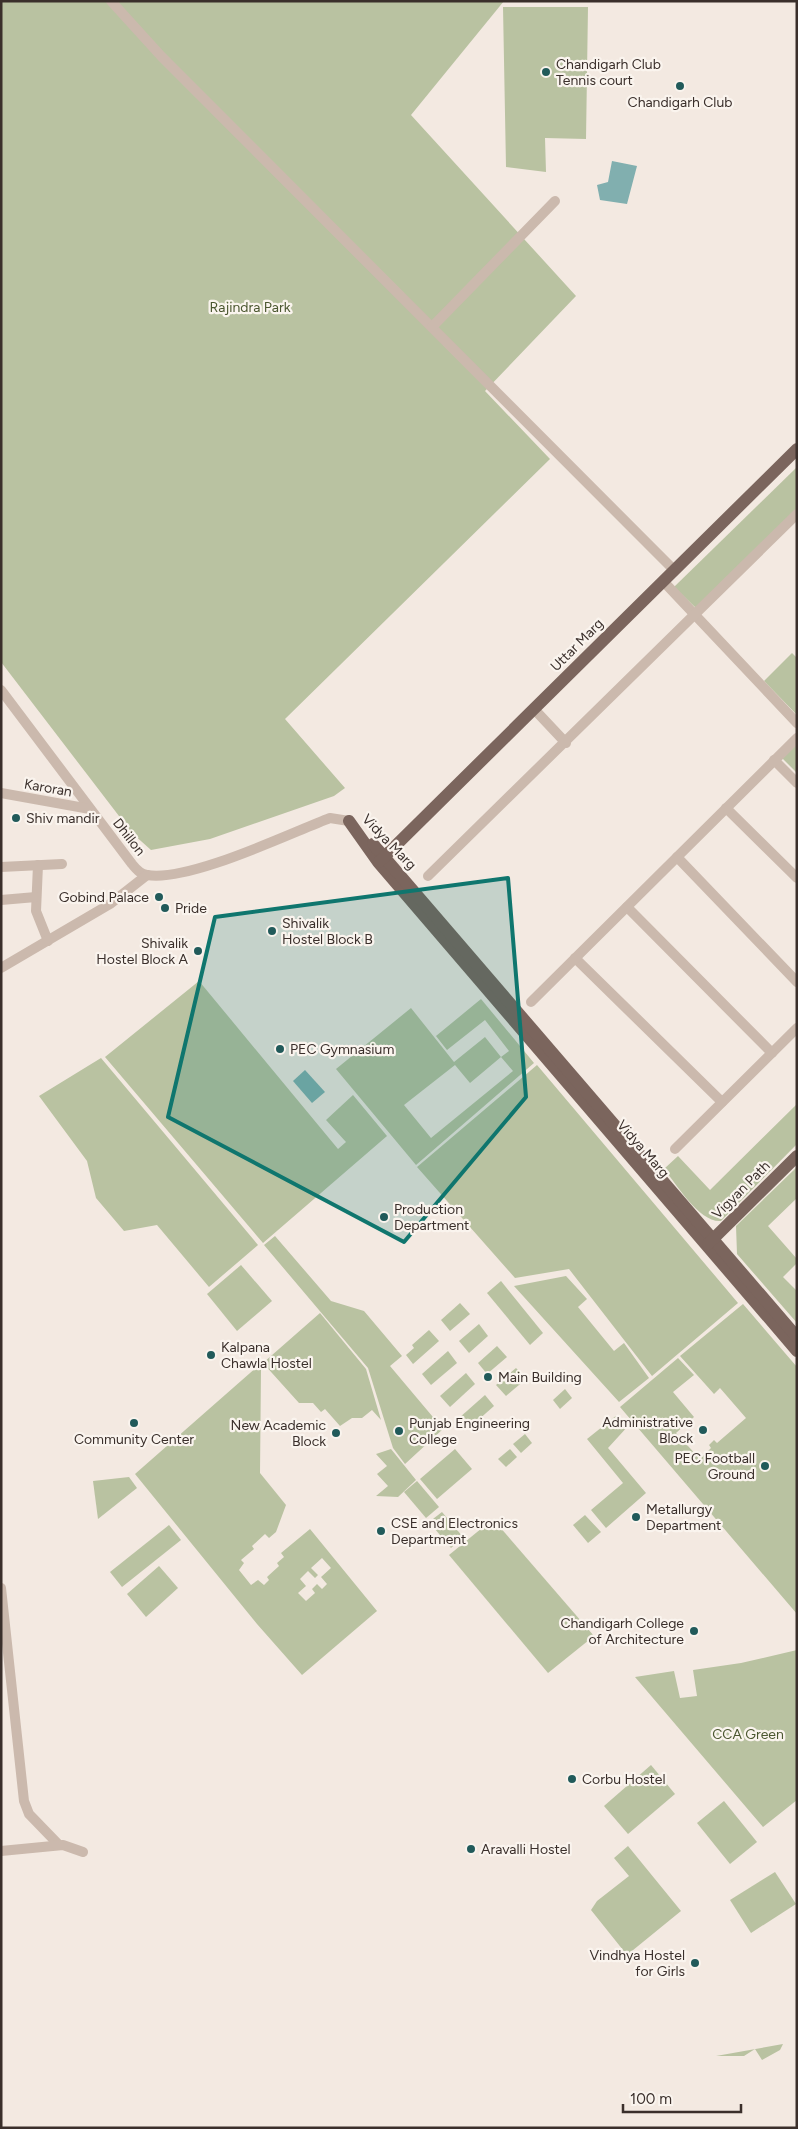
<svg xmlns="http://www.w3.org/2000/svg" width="798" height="2129" font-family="Figtree,sans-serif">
  <rect width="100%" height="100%" fill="#f3e9e1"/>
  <g fill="#b9c2a1" fill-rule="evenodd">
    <polygon points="1,1 504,1 411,115 576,296 485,391 550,459 285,719 345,788 334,796 210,839 151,850 132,833 1,662"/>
    <polygon points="503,7 588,7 586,139 545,138 546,172 506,167"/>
    <polygon points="797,467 797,511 697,609 674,587"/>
    <polygon points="792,653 797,658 797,715 764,681"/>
    <polygon points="797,743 797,773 782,758"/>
    <polygon points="199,981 338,1149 346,1142 326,1120 353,1095 387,1136 263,1243 105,1057"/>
    <path d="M481,999L534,1063L416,1165L336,1069L411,1008L454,1062L485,1037L501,1057L509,1051L485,1020L447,1050L436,1036ZM501,1057L513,1071L431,1138L404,1105L455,1065L470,1083Z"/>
    <polygon points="101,1058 258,1245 209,1287 157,1225 124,1231 96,1198 87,1161 39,1096"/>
    <polygon points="537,1065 738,1303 652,1376 569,1269 515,1278 417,1167"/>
    <path d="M797,1104V1144L721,1221C700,1223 677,1185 664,1169L678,1156L710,1190Z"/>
    <polygon points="797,1167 797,1198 768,1226 797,1259 797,1263 783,1277 797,1291 797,1323 737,1254 736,1226"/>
    <polygon points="275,1236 331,1301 364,1311 402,1356 390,1366 443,1429 405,1464 393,1448 368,1368 264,1245"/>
    <polygon points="241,1265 272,1301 237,1331 207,1294"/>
    <polygon points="566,1276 587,1299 578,1307 614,1351 624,1343 649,1378 619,1402 514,1286"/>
    <polygon points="501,1281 543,1333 530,1345 487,1293"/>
    <polygon points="460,1303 470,1314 450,1331 441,1320"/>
    <polygon points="743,1304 797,1367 797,1614 620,1407 678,1358 694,1375 673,1392 694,1417 676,1433 700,1459 711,1448 709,1445 714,1440 717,1443 746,1418 720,1388 714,1394 680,1356"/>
    <polygon points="320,1313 366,1369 381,1420 372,1410 362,1418 352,1418 340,1426 325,1409 321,1412 313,1403 299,1403 263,1363"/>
    <polygon points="479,1324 488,1336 469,1353 459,1341"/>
    <polygon points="429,1330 439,1341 413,1364 406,1355 414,1348 412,1345"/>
    <polygon points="497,1346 507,1357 487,1374 478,1363"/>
    <polygon points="448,1351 457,1363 431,1385 422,1374"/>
    <path d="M258,1366L261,1368L260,1473L286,1505L276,1532L269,1538L265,1534L252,1546L254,1549L241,1560L244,1563L239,1570L251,1585L258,1580L264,1585L269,1580L267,1577L279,1566L277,1563L284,1557L281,1553L310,1529L377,1611L302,1675L257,1624L135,1474ZM322,1558L331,1568L321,1577L327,1584L322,1589L317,1584L312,1589L315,1593L306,1601L298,1593L306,1586L300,1579L308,1571L315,1578L318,1575L311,1568Z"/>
    <polygon points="516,1368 526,1379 506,1396 496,1385"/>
    <polygon points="466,1373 475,1384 450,1407 440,1396"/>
    <polygon points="565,1389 572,1398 560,1409 553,1400"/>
    <polygon points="485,1395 494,1406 468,1429 459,1418"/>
    <polygon points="617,1415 629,1425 608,1448 646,1493 606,1528 591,1510 623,1483 587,1439"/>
    <polygon points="525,1434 532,1443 521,1453 513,1444"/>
    <polygon points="391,1449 416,1480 398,1497 376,1496 388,1486 377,1474 387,1466 376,1454"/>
    <polygon points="455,1449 472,1469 437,1499 420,1479"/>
    <polygon points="510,1449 517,1457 506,1467 498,1459"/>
    <polygon points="129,1477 137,1488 98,1519 93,1481"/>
    <polygon points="417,1481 439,1507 426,1518 404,1492"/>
    <polygon points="442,1512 463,1537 451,1548 429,1522"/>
    <polygon points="585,1515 601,1532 588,1543 573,1525"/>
    <polygon points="493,1519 594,1636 548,1673 449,1555"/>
    <polygon points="169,1525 181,1540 122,1587 110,1572"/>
    <polygon points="159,1566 178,1588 146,1617 127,1594"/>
    <polygon points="797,1650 797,1800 763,1827 635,1677 674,1671 680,1698 697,1696 693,1670 741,1663"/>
    <polygon points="651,1765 675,1794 628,1834 604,1806"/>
    <polygon points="724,1801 757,1842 730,1864 697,1823"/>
    <polygon points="628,1846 681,1911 627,1955 591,1910 597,1901 629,1876 614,1858"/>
    <polygon points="775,1872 796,1904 751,1933 730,1900"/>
    <polygon points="783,2044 780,2050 762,2060 755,2049 744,2056 716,2056"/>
  </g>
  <g fill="#81afaf">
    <polygon points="612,161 637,166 627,204 600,200 597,185 608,182"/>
    <polygon points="305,1070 325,1092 312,1103 293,1081"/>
  </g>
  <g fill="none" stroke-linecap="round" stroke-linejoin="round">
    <g stroke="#cbb9ad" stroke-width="10">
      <polyline points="111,1 161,56 674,570"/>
      <polyline points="432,327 555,201"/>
      <polyline points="663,581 797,723"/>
      <path d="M1,690L132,864C136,869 140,874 147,875C189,882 288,834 330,818L349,821"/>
      <polyline points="534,709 566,743"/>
      <polyline points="774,760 797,783"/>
      <polyline points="1,793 90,809"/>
      <polyline points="726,808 797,878"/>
      <polyline points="677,857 797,982"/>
      <polyline points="38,865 36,911 48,941"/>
      <polyline points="1,867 62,864"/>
      <polyline points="428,876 797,514"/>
      <polyline points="1,900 36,897"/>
      <polyline points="627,907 772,1053"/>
      <polyline points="575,958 722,1102"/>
      <polyline points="1,968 110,904 147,875"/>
      <polyline points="531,1002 797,738"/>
      <polyline points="675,1149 797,1028"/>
      <polyline points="1,1588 24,1801 29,1814 59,1845"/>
      <polyline points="1,1851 63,1845 83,1852"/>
    </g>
    <g stroke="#7b655d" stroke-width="12">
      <polyline points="349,821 378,862 797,1351"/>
      <polyline points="373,844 797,1337"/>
      <polyline points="379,862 797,449"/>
      <polyline points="708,1244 797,1156"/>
    </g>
  </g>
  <path fill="#0f766e" fill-opacity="0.2" stroke="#0f766e" stroke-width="4" stroke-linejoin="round" d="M508,878L526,1097L404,1242L168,1117L215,917Z"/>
  <g fill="#215a5a" stroke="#faf4ee" stroke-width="2">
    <circle cx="546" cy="72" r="5"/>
    <circle cx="680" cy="86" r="5"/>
    <circle cx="16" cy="818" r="5"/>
    <circle cx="159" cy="897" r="5"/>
    <circle cx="165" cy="908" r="5"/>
    <circle cx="272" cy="931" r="5"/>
    <circle cx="198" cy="951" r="5"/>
    <circle cx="280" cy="1049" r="5"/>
    <circle cx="384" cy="1217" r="5"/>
    <circle cx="211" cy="1355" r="5"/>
    <circle cx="488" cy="1377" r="5"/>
    <circle cx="134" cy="1423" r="5"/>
    <circle cx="703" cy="1430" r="5"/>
    <circle cx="399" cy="1431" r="5"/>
    <circle cx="336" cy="1433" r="5"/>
    <circle cx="765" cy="1466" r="5"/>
    <circle cx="636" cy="1517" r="5"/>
    <circle cx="381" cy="1531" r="5"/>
    <circle cx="694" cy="1631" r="5"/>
    <circle cx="572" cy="1779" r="5"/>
    <circle cx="471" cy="1849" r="5"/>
    <circle cx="695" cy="1963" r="5"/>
  </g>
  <g text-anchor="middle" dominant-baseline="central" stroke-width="4.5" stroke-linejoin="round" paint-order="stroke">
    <g font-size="14" fill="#3a2f2b" stroke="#faf4ee" text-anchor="start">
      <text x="556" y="64">Chandigarh Club<tspan x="556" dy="16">Tennis court</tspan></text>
      <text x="680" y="102" text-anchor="middle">Chandigarh Club</text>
      <text x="26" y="818">Shiv mandir</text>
      <text x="149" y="897" text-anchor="end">Gobind Palace</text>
      <text x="175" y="908">Pride</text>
      <text x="282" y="923">Shivalik<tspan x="282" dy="16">Hostel Block B</tspan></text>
      <text x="188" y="943" text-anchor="end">Shivalik<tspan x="188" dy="16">Hostel Block A</tspan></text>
      <text x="290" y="1049">PEC Gymnasium</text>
      <text x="394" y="1209">Production<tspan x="394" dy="16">Department</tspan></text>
      <text x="221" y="1347">Kalpana<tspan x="221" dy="16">Chawla Hostel</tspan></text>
      <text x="498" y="1377">Main Building</text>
      <text x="693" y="1422" text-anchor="end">Administrative<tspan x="693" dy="16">Block</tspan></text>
      <text x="409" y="1423">Punjab Engineering<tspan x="409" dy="16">College</tspan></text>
      <text x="326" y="1425" text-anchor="end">New Academic<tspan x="326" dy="16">Block</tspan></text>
      <text x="134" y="1439" text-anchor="middle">Community Center</text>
      <text x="755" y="1458" text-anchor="end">PEC Football<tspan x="755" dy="16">Ground</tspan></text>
      <text x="646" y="1509">Metallurgy<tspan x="646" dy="16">Department</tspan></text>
      <text x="391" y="1523">CSE and Electronics<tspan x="391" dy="16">Department</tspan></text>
      <text x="684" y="1623" text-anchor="end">Chandigarh College<tspan x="684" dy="16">of Architecture</tspan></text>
      <text x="582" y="1779">Corbu Hostel</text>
      <text x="481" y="1849">Aravalli Hostel</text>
      <text x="685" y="1955" text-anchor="end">Vindhya Hostel<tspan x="685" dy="16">for Girls</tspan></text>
    </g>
    <g font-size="14" fill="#4b5730" stroke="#faf4ee">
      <text x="250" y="307">Rajindra Park</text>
      <text x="748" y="1734">CCA Green</text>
    </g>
    <g font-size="14" fill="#3a2f2b" stroke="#faf4ee">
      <text transform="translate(577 645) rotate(-45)">Uttar Marg</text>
      <text transform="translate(48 788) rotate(10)">Karoran</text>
      <text transform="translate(129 837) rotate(52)">Dhillon</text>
      <text transform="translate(389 842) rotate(46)">Vidya Marg</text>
      <text transform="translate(643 1149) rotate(49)">Vidya Marg</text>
      <text transform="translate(741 1190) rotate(-45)">Vigyan Path</text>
    </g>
  </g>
  <rect width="798" height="2129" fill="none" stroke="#3a2f2b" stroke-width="5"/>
  <path d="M623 2104v8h118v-8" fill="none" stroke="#3a2f2b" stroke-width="2.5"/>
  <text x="630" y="2104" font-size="15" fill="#3a2f2b" stroke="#faf4ee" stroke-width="4" paint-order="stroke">100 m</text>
</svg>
